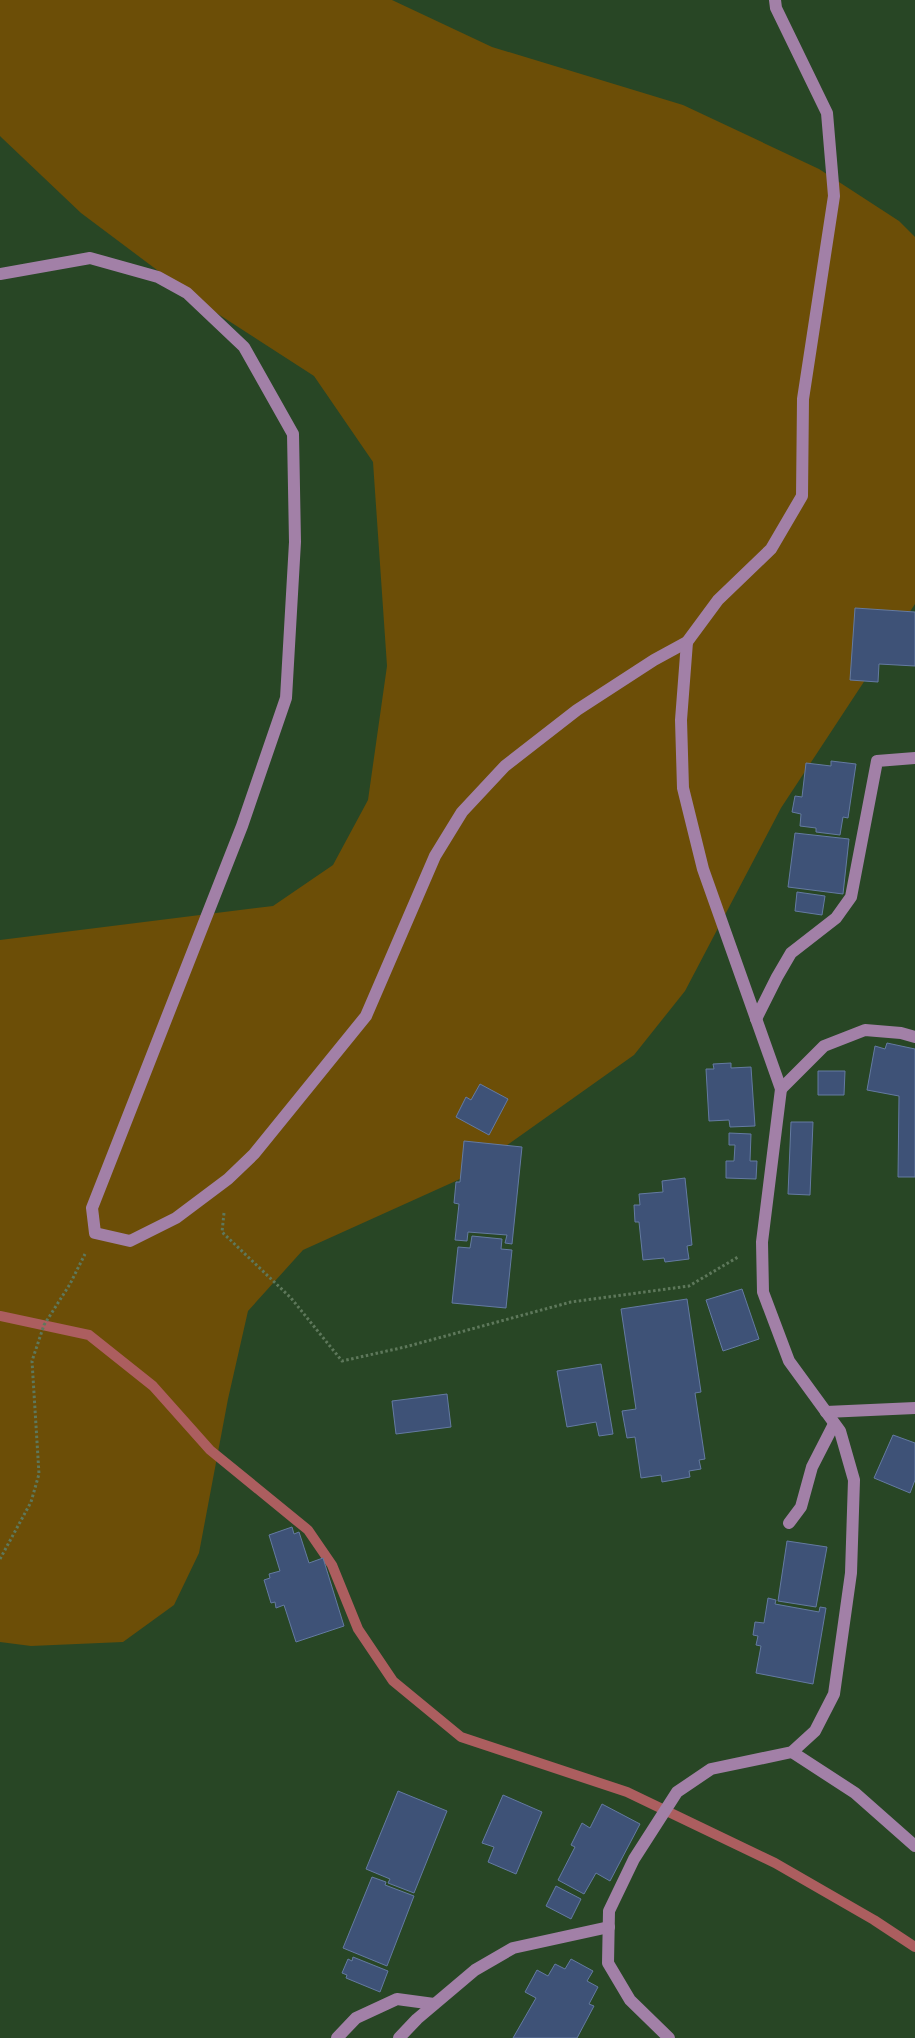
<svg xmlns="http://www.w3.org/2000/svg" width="915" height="2038" font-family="'Playfair Display',serif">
  <rect width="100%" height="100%" fill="#284625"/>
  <polygon fill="#6c4e07" points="0,0 392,0 492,47 683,105 819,169 899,221 915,237 915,604 781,808 685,991 634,1055 458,1180 303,1250 248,1311 228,1399 199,1553 174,1605 123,1642 31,1646 0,1642 0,940 273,906 333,865 368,800 387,666 373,462 314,376 201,303 81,213 2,138 0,136"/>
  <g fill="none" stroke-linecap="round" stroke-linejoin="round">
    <polyline stroke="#ac5e5f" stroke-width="10" points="0,1316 89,1335 153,1386 210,1450 308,1530 332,1565 358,1629 393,1681 461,1737 627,1792 775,1863 874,1920 915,1947"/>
  </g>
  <g fill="#3e5277" stroke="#647aa1">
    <polygon points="855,608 915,612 915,666 879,664 878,682 850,680"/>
    <polygon points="831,761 856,764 848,818 843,817 840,835 816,832 816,828 800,826 801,814 792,812 795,796 802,797 806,763 831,766"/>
    <polygon points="795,833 849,839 843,894 788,887"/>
    <polygon points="797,892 825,896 822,915 795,911"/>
    <polygon points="887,1043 915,1049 915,1177 898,1177 899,1096 867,1090 875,1046 885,1049"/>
    <polygon points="731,1063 731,1068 751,1067 755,1126 730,1127 729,1120 709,1121 706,1069 714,1069 713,1064"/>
    <polygon points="818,1071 845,1071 844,1095 818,1095"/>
    <polygon points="480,1084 508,1099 489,1135 456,1117 466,1097 471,1100"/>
    <polygon points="791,1122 813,1122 810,1195 788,1194"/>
    <polygon points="729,1133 751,1134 750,1161 757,1161 756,1179 726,1178 726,1161 734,1161 735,1145 729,1145"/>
    <polygon points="464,1141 522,1147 512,1244 505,1243 507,1235 468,1232 467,1241 455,1240 459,1204 454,1203 456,1182 460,1182"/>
    <polygon points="685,1178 692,1245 687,1246 689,1259 665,1262 664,1258 643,1260 639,1222 635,1222 634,1205 640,1205 639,1194 663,1192 662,1181"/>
    <polygon points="472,1236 502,1239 501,1249 512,1250 506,1308 452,1303 458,1247 470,1248"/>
    <polygon points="742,1289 759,1339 723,1351 706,1300"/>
    <polygon points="687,1299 701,1392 695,1393 705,1459 699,1460 701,1469 689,1471 690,1477 662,1482 661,1475 641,1478 635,1437 627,1438 622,1411 636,1409 621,1309"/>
    <polygon points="601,1364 613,1434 599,1436 596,1422 567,1427 557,1371"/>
    <polygon points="447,1394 451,1427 396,1434 392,1401"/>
    <polygon points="893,1435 915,1443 915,1480 910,1493 874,1478"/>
    <polygon points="292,1527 294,1534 299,1532 309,1563 323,1558 344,1626 296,1642 284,1605 276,1608 275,1602 271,1603 264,1580 270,1578 269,1574 280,1571 269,1535"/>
    <polygon points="787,1541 827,1547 816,1607 778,1601"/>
    <polygon points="768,1598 776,1600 775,1604 819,1612 820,1607 826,1608 813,1684 756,1673 761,1646 756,1645 758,1636 753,1635 755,1622 764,1623"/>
    <polygon points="398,1791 447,1811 414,1893 388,1883 390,1879 366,1869"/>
    <polygon points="503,1795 542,1812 516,1874 488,1862 494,1847 482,1843"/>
    <polygon points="602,1804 640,1824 610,1881 596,1873 584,1894 558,1880 575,1847 571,1845 582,1823 590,1828"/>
    <polygon points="372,1877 386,1882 385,1885 414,1896 387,1966 343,1948"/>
    <polygon points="556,1886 581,1899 571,1919 546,1906"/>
    <polygon points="353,1957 388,1971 380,1992 346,1978 347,1975 342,1973 348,1959 352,1961"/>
    <polygon points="571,1959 593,1971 587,1981 598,1987 589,2004 594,2006 577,2038 513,2038 536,1998 525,1992 537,1970 548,1976 555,1964 565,1969"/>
  </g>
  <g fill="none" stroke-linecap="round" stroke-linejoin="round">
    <g stroke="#5e785b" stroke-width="3" stroke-dasharray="2.5 2.5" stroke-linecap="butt">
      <polyline points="224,1213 222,1232 291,1298 342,1361 405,1347 571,1302 689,1286 738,1257"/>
      <polyline points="0,1559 31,1502 39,1474 32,1361 44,1325 70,1284 85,1254"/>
    </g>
    <g stroke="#a280a7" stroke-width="12">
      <polyline points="0,274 90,258 158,277 187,293 244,347 293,434 295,542 286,698 242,826 92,1208 95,1233 130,1241 176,1218 228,1179 254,1154 366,1016 435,856 462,812 505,766 577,710 654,660 687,642 718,600 771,549 802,496 803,399 834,196 827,113 776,8 775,0"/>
      <polyline points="756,1019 777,977 791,953 836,918 851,897 877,761 915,758"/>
      <polyline points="781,1089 824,1046 865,1030 901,1033 915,1037"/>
      <polyline points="826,1412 915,1408"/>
      <polyline points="789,1523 801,1507 812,1467 834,1424"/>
      <polyline points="792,1752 855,1793 915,1846"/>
      <polyline points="337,2038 356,2018 397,1999 434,2004"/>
      <polyline points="399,2038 417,2019 475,1970 513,1948 609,1927"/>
      <polyline points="669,2038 630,2000 608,1963 609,1911 634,1859 677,1792 711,1769 792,1752 815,1731 834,1694 851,1573 854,1480 840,1431 789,1361 763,1292 762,1242 781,1089 703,869 683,788 681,720 687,642"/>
    </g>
  </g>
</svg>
